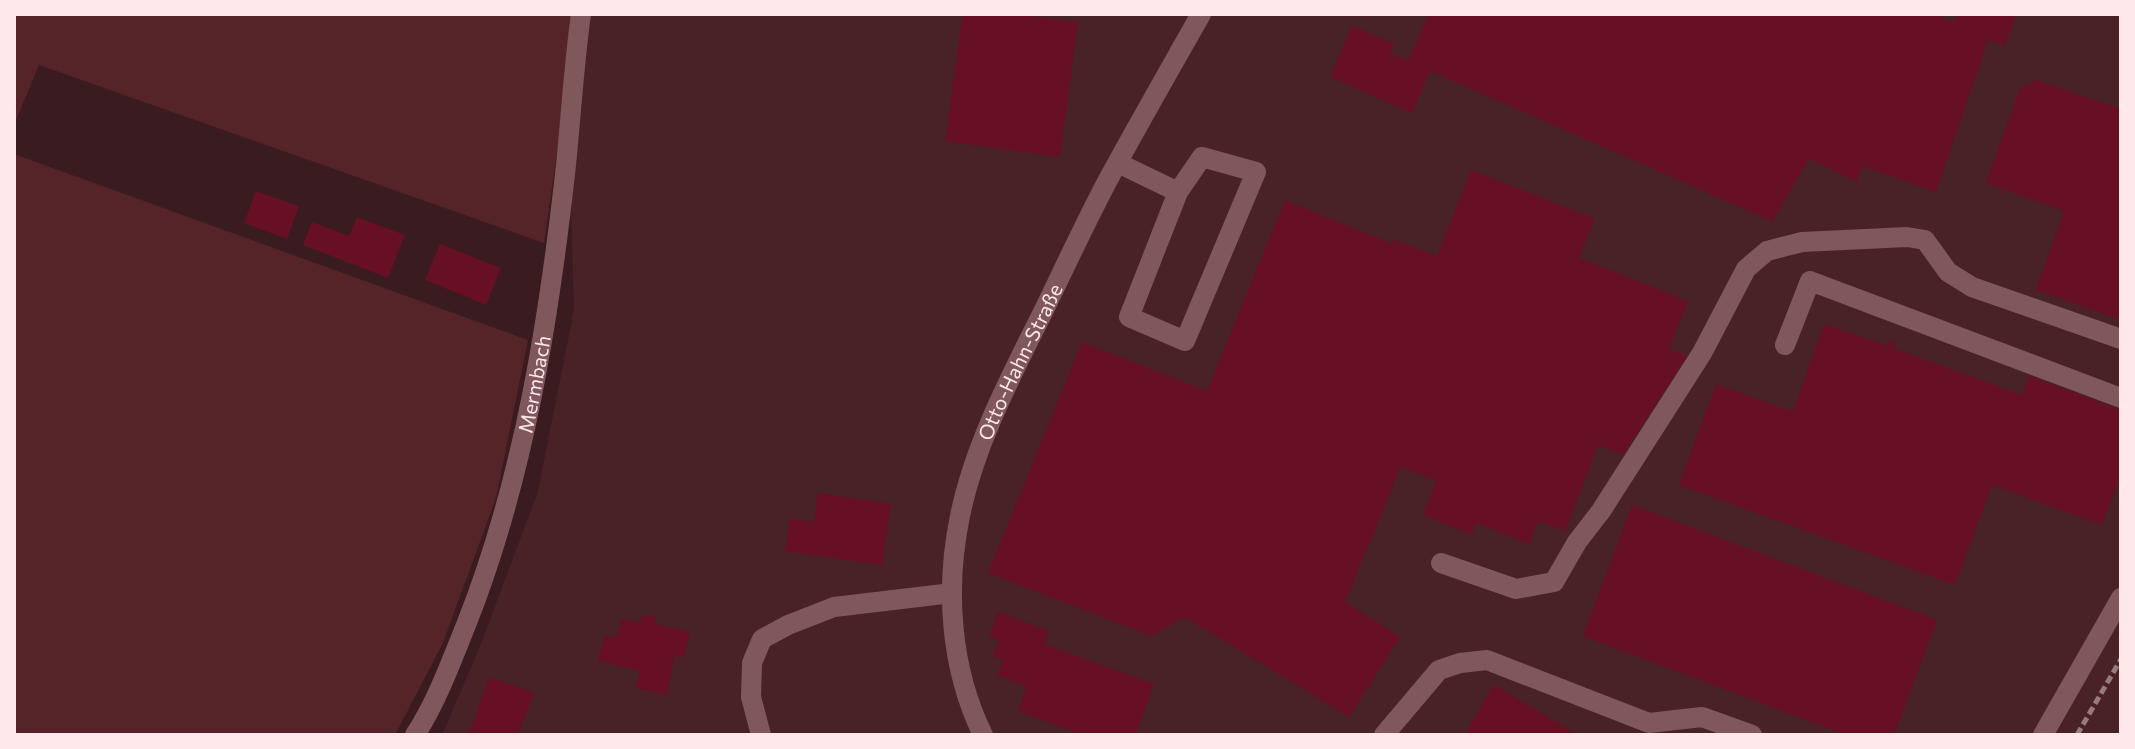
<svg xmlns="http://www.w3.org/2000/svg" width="2135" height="749" font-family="Commissioner,sans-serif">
  <rect width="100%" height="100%" fill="#3a1b1f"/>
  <polygon fill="#492226" points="586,14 2121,14 2121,735 442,735 481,644 538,491 574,310 570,169"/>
  <g fill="#542429">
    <polygon points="14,14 577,14 544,243 39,65 14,125"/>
    <polygon points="14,154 528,340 496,498 443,643 395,735 14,735"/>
  </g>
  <g fill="#671024">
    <polygon points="963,14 1015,14 1078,22 1060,157 945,141"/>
    <polygon points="1429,14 1935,14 1954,23 1957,14 2016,14 2005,46 1988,40 1936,192 1862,166 1857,182 1809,159 1772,221 1430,71 1412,113 1330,77 1352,26 1394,44 1390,53 1408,60"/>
    <polygon points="2037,80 2121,109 2121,320 2036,290 2064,211 1986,183 2020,88"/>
    <polygon points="1471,170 1595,219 1579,258 1688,301 1669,349 1687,356 1623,455 1598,445 1565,531 1538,521 1529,544 1476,523 1472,535 1423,515 1436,481 1401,467 1345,602 1400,637 1349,717 1185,617 1151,636 988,573 1082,342 1207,391 1285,200 1392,244 1394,240 1437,256"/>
    <polygon points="256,191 299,206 287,239 244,223"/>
    <polygon points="357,217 405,235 388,278 303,245 312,222 349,236"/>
    <polygon points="440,244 501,268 486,305 425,280"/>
    <polygon points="1824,324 1888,346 1890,341 1895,343 1893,348 2022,395 2029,376 2121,410 2121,474 2102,525 1992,485 1955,585 1679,485 1716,384 1793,412"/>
    <polygon points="818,493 891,504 882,565 785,551 790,519 814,522"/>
    <polygon points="1632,505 1937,620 1894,735 1846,735 1583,636"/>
    <polygon points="998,612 1049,631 1044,644 1154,684 1136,735 1082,735 1018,711 1027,687 997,675 1003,660 993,656 999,640 989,636"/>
    <polygon points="643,615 656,617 655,624 690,632 684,657 675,655 667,695 636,688 640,671 598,661 605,635 616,638 622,619 640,623"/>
    <polygon points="489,678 534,692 518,735 469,735"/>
    <polygon points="1494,685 1578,735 1464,735"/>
  </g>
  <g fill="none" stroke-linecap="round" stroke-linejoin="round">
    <polyline stroke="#967b7e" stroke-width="5" stroke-dasharray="8 4" stroke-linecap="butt" points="2077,735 2121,659"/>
    <g stroke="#80585b" stroke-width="20">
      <polyline points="1118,163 1178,192 1202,157 1256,172 1185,341 1129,317 1178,192"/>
      <polyline points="1785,345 1810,281 2121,398"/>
      <polyline points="1441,563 1516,589 1554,582 1577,542 1601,511 1702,353 1746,269 1767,251 1802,242 1907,237 1925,240 1948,272 1972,287 2121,339"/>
      <path id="s1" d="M415,735C437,701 451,662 466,625C524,479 549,320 566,165C571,115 574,64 581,14"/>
      <polyline points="761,735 751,697 752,663 762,639 788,625 834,607 952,593"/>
      <path id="s2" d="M983,735C950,668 945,588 960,516C974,446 1010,378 1042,314C1064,269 1085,223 1109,178C1139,123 1170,69 1201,14"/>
      <polyline points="1384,735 1439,670 1460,663 1487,660 1649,723 1702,717 1752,735"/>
      <polyline points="2043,735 2121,598"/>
    </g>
  </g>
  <g text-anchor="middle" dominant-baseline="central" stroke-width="8" stroke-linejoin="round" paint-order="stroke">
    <g font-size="20" fill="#fee8e9" stroke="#3a1b1f">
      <text stroke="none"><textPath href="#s2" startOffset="390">Otto-Hahn-Straße</textPath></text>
      <text stroke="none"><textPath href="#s1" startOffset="372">Mermbach</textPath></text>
    </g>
  </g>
  <rect width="2135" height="749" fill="none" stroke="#fee8e9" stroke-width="32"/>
</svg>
